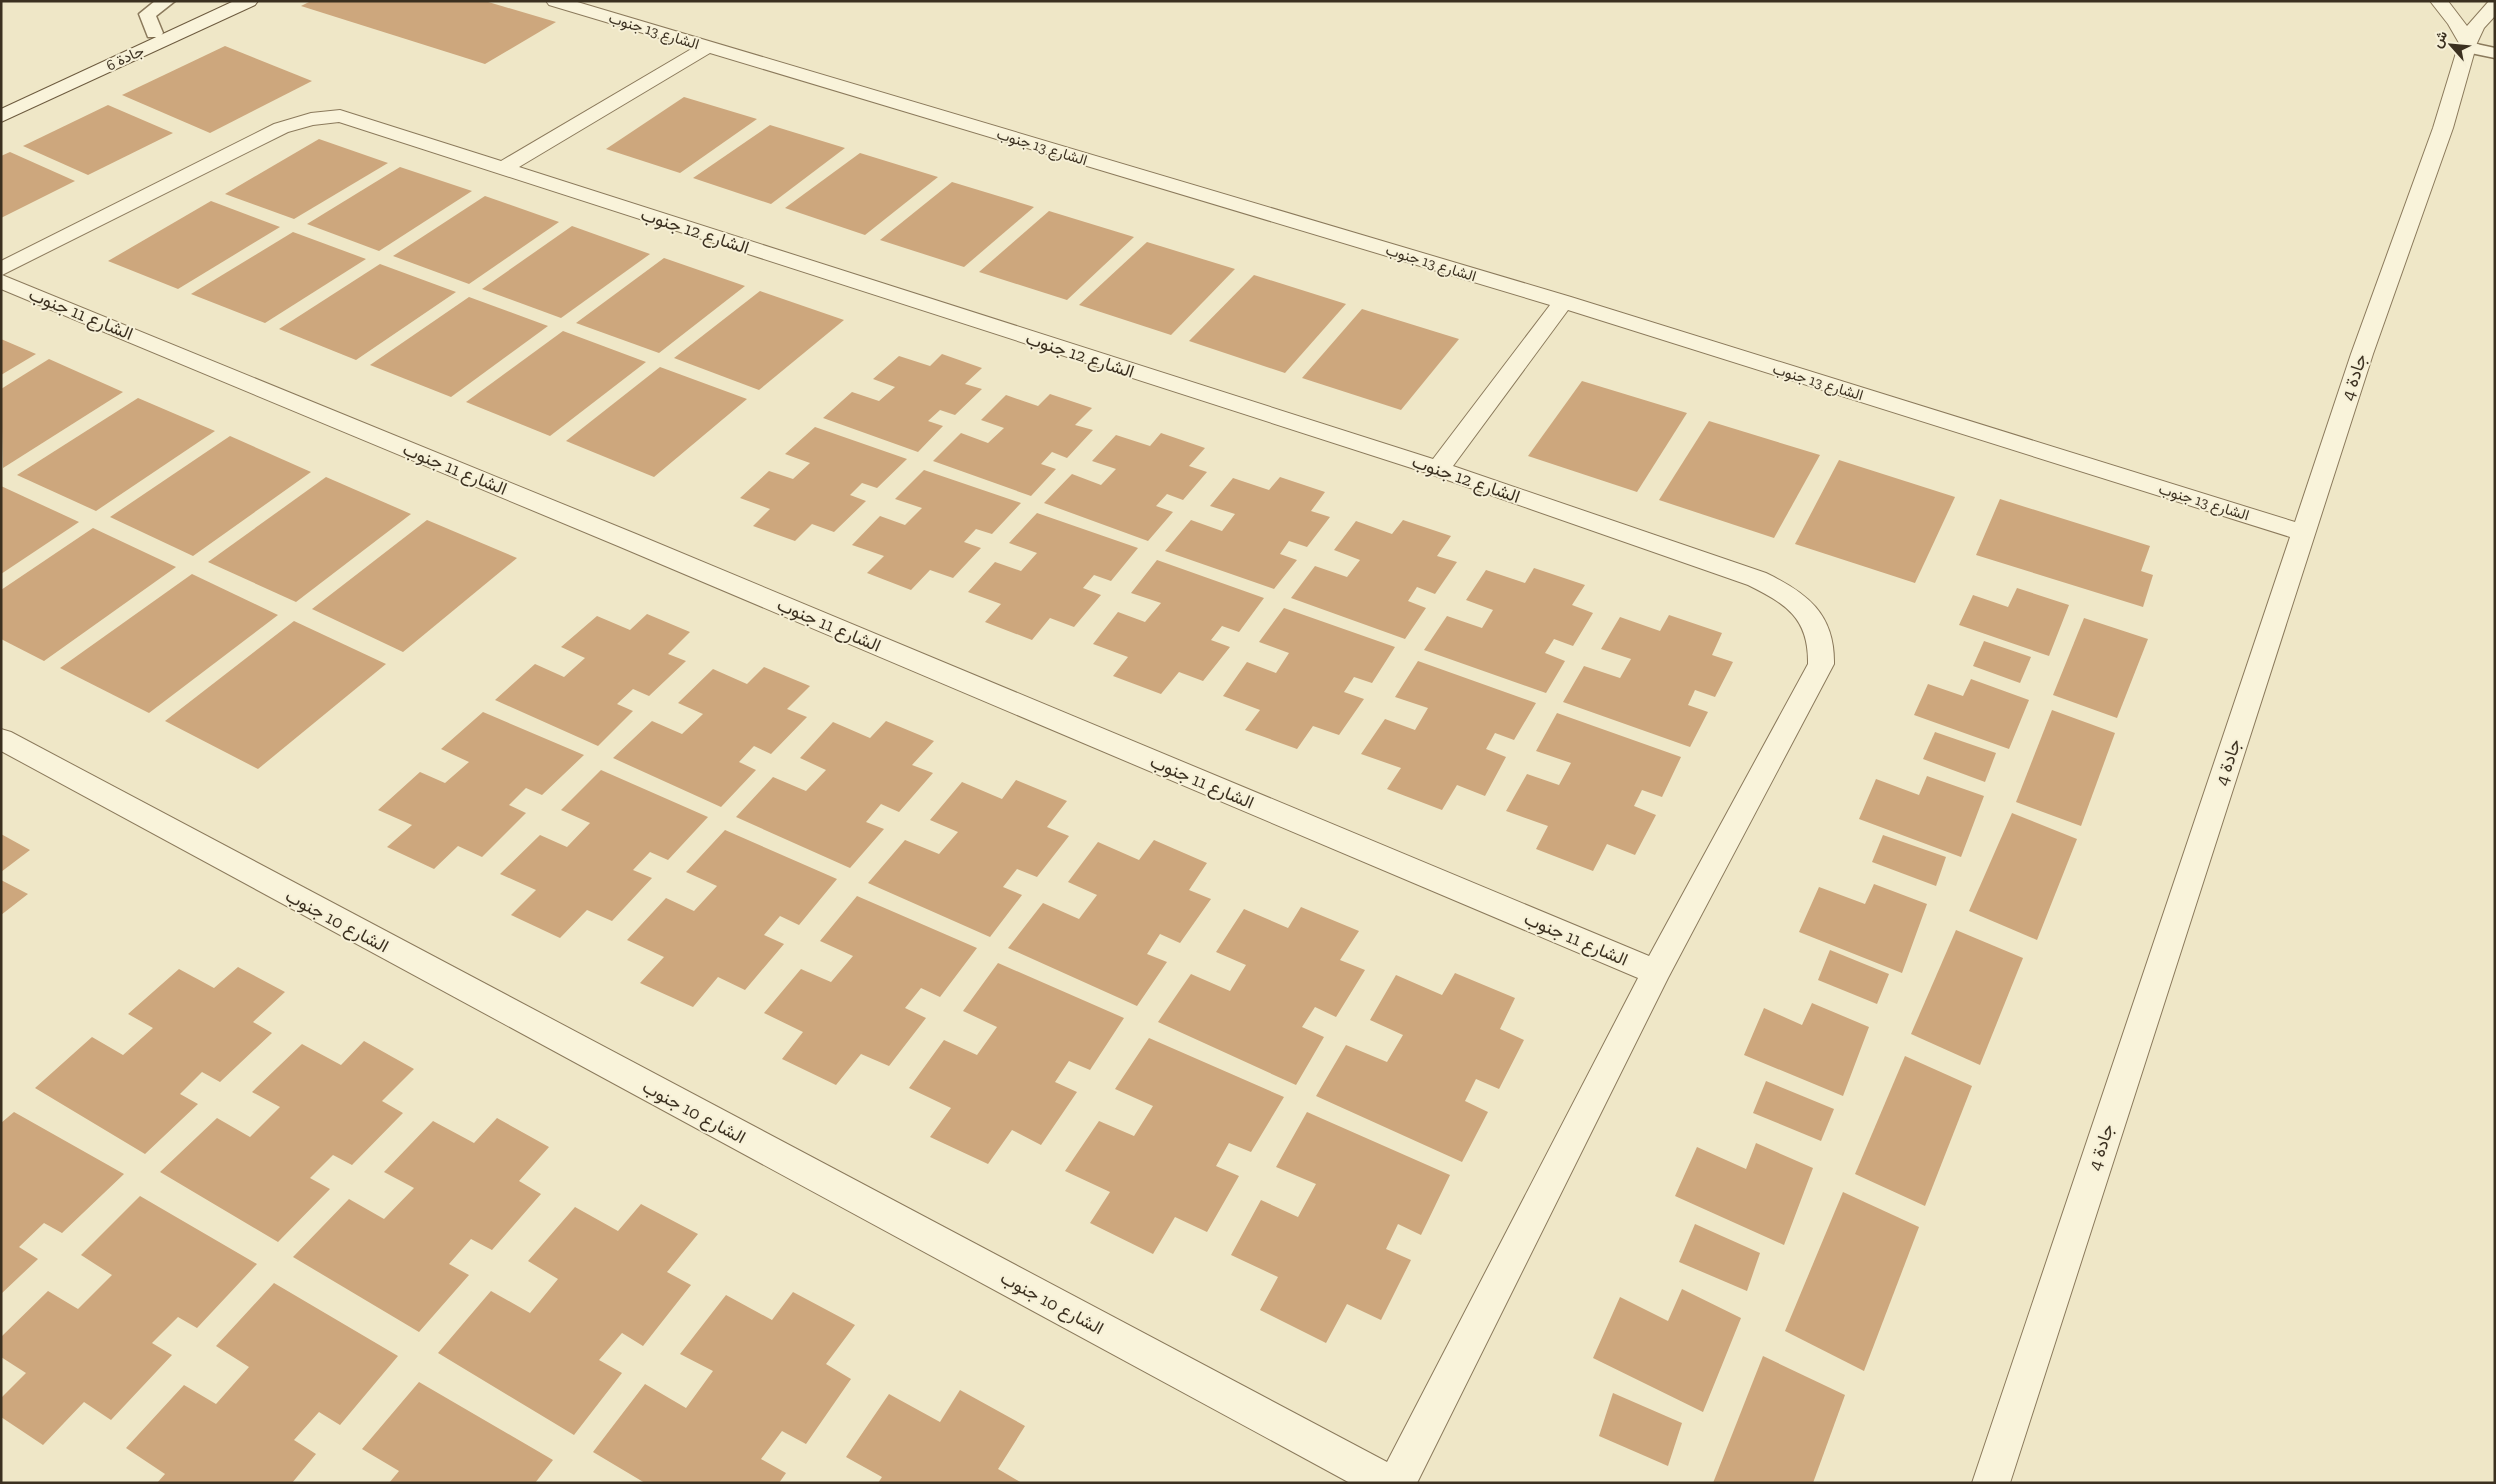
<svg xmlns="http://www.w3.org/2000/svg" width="2496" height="1484" font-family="'Zilla Slab',Vazirmatn,serif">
  <rect width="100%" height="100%" fill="#efe7c7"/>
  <g fill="#cda77d">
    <polygon points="311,1 485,1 556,22 485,64 301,6"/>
    <polygon points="225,46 312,81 210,133 122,95"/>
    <polygon points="684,97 757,119 680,173 606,149"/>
    <polygon points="108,105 173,133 88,175 23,146"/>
    <polygon points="770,125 845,148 771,204 693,178"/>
    <polygon points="319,139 388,163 294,219 225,194"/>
    <polygon points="10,152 75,181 1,218 1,156"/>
    <polygon points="860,153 938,177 865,235 785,208"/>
    <polygon points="400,167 472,191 379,251 307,224"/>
    <polygon points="952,182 1034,207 964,267 880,240"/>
    <polygon points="485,196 559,222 469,284 393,256"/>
    <polygon points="211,201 280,227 178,289 108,261"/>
    <polygon points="1049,211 1134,237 1067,300 979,272"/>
    <polygon points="572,226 650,254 561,318 482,289"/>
    <polygon points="293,232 366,259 265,323 191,294"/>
    <polygon points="1147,242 1235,269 1171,335 1079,305"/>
    <polygon points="664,258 745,286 659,353 576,323"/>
    <polygon points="380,264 456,292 356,360 279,329"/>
    <polygon points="1254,275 1346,304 1285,373 1189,341"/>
    <polygon points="760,291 844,320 759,390 674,358"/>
    <polygon points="469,297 548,326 451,397 370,365"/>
    <polygon points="1362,309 1459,339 1401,410 1302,378"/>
    <polygon points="563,331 646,362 550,436 466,402"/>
    <polygon points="1,339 36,354 1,375"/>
    <polygon points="942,354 982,368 965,384 982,389 955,415 940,410 928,421 943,426 918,452 823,418 852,392 879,401 895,387 873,379 899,356 930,366"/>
    <polygon points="49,359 123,392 3,468 1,389"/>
    <polygon points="660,367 747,399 654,477 566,441"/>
    <polygon points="1582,381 1687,413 1637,492 1528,456"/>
    <polygon points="1050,394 1092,408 1075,425 1093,430 1067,458 1052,452 1041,464 1056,469 1031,496 933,461 961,433 988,443 1004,428 981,420 1006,395 1038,406"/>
    <polygon points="138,398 215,431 96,511 17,475"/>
    <polygon points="1709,421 1820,455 1774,538 1659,500"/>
    <polygon points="815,427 907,459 877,488 862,483 850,495 866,501 834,532 812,524 795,541 753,526 770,509 740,498 769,471 793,479 810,463 785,454"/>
    <polygon points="1161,433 1205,448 1189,466 1207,472 1183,500 1167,494 1156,506 1173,512 1148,541 1044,503 1072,474 1101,485 1116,469 1092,461 1116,435 1150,446"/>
    <polygon points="230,436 311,472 193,556 110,517"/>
    <polygon points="1839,460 1955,497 1915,583 1795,544"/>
    <polygon points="924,470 1021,503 992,534 976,529 964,542 981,548 953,578 930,570 911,590 867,573 884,556 852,545 880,516 905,525 922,508 895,499"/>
    <polygon points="326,477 411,514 296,602 208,562"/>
    <polygon points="1280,477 1325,492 1311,511 1330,517 1307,547 1289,541 1280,554 1297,560 1274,589 1165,551 1191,520 1222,531 1235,514 1210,506 1233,478 1269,490"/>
    <polygon points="1,486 79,522 1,574"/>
    <polygon points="2000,499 2150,546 2141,571 2153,575 2143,607 1976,555"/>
    <polygon points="1037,513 1138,548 1111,581 1094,575 1083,588 1101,595 1074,627 1050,618 1032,640 985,622 1001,604 968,592 995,562 1021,571 1037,553 1009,543"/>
    <polygon points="427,520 517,558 403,652 312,609"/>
    <polygon points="1403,520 1451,536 1437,556 1457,562 1435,594 1417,587 1408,601 1426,608 1405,639 1291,598 1315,566 1347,577 1360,560 1334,550 1356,521 1392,534"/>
    <polygon points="93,528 176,567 44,661 1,639 1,590"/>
    <polygon points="1157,560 1264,598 1239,632 1222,626 1211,640 1230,647 1203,681 1179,672 1161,694 1113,676 1128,657 1093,644 1118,612 1145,622 1161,603 1131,593"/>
    <polygon points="1534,568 1585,585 1572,605 1593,613 1573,646 1554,639 1545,653 1565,661 1546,693 1424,650 1447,616 1482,628 1493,610 1466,600 1486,570 1525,583"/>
    <polygon points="192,574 278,615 149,713 60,668"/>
    <polygon points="2017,588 2069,605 2049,656 1959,625 1973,595 2008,607"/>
    <polygon points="1284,608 1395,647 1372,683 1354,677 1344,692 1364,699 1339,735 1313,726 1297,749 1245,730 1260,710 1223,696 1247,662 1276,673 1289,653 1259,642"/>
    <polygon points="647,614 690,632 668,654 686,661 649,696 633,689 617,704 633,711 598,746 495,700 535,664 564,677 585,658 561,647 597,616 630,630"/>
    <polygon points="1669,615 1722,633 1712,655 1733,662 1715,697 1695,690 1688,705 1708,712 1690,747 1563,702 1584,666 1620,678 1631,659 1601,649 1620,617 1660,631"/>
    <polygon points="2084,618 2148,639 2117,718 2053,695"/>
    <polygon points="294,621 386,664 258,769 165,721"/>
    <polygon points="1984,641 2031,657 2020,683 1973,666"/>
    <polygon points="1418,661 1536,703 1514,740 1495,733 1486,749 1506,757 1485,796 1457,785 1442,810 1387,789 1401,768 1361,754 1385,719 1415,730 1428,708 1395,697"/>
    <polygon points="764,667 810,686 787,709 807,717 771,754 754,746 739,762 756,770 721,807 613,758 652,721 682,734 703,714 678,703 713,669 747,684"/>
    <polygon points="1971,679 2029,700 2009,749 1914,715 1928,684 1963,696"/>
    <polygon points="2052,710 2115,733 2081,826 2016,802"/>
    <polygon points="483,712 584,755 542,795 526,788 509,805 526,813 482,857 458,846 434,869 387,847 412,825 378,810 420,772 445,783 469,762 441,749"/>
    <polygon points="1557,713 1681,757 1662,797 1642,790 1634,806 1656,815 1635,855 1607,844 1593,871 1536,849 1548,826 1506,811 1527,774 1559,785 1571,763 1536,751"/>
    <polygon points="886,721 934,741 912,765 933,773 899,812 881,804 866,822 884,829 850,868 736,817 773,777 806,791 826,770 800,758 833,722 870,738"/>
    <polygon points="1935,732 1996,753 1985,782 1923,759"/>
    <polygon points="601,770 708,817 668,860 650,852 633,870 652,878 612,921 587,910 560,938 511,915 536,890 500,874 540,835 567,847 590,823 561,810"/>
    <polygon points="1927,776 1984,796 1961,857 1859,819 1876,779 1919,795"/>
    <polygon points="1016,780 1067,801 1047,827 1069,836 1037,877 1017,869 1003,887 1022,895 990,937 868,883 905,840 939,854 958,832 930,820 962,782 1002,799"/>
    <polygon points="2012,813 2077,839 2037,940 1969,911"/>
    <polygon points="725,830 837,879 799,925 780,916 764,935 784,944 745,990 718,977 693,1007 640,983 664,957 627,940 666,898 694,911 717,886 686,872"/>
    <polygon points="1,834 30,850 1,872"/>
    <polygon points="1883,835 1946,857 1936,886 1872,862"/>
    <polygon points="1154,840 1207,863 1189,890 1211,899 1180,943 1160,934 1147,954 1167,962 1137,1006 1008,948 1043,903 1079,919 1097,895 1068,882 1098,842 1139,860"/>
    <polygon points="1,880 28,894 1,915"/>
    <polygon points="1874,884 1927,904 1902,973 1799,932 1819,887 1865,904"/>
    <polygon points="857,896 977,948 940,997 921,988 905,1008 926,1018 889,1066 861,1054 836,1085 782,1059 803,1032 764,1013 801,969 831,982 853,956 820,941"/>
    <polygon points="1301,907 1359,931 1340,960 1365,970 1336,1017 1315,1007 1302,1027 1324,1037 1296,1085 1158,1022 1191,974 1230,991 1246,965 1216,952 1244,909 1288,928"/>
    <polygon points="1956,930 2023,958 1980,1065 1911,1034"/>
    <polygon points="1830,950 1889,974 1877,1004 1818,980"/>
    <polygon points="998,963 1124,1018 1090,1070 1069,1061 1055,1082 1077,1092 1041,1145 1012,1130 988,1164 930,1137 951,1108 909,1088 944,1040 977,1055 997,1027 963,1011"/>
    <polygon points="238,967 285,992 253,1022 272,1033 220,1082 202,1072 180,1094 198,1104 145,1154 35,1088 92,1037 123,1055 153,1028 128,1014 179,969 214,988"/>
    <polygon points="1455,973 1515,998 1500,1029 1524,1040 1499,1089 1476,1079 1465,1101 1488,1112 1462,1162 1316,1096 1346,1045 1387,1062 1403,1035 1370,1020 1396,975 1442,995"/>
    <polygon points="1812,1003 1869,1027 1843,1096 1744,1055 1764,1008 1802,1025"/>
    <polygon points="1149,1038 1284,1097 1251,1152 1229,1143 1216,1166 1239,1176 1207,1232 1175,1217 1153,1254 1090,1223 1110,1192 1065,1171 1099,1121 1134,1136 1153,1106 1115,1089"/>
    <polygon points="364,1041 414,1069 382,1101 403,1113 352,1165 333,1155 310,1178 330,1189 278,1242 160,1172 217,1118 250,1137 280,1107 252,1092 302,1044 341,1065"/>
    <polygon points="1905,1056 1972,1086 1925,1206 1855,1174"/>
    <polygon points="1766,1081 1834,1109 1821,1141 1753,1113"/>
    <polygon points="14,1112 124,1174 62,1233 44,1223 19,1247 38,1259 1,1294 1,1123"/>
    <polygon points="1307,1112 1450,1175 1421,1235 1398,1224 1386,1249 1411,1260 1381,1320 1347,1304 1326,1343 1260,1310 1278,1277 1231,1255 1261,1200 1298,1217 1316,1184 1276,1167"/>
    <polygon points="497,1118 549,1147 519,1181 541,1194 492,1250 471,1239 449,1264 469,1275 419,1332 293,1257 349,1199 384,1219 414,1188 384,1172 433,1121 474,1143"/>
    <polygon points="1756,1143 1813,1168 1784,1245 1675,1196 1697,1147 1746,1169"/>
    <polygon points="1843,1192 1919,1227 1864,1371 1785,1331"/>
    <polygon points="140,1196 257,1264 197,1328 178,1317 152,1343 172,1355 111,1420 84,1402 43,1445 1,1417 1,1398 26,1373 1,1357 1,1337 48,1291 78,1309 112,1275 81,1255"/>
    <polygon points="641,1204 698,1234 667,1272 691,1285 643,1346 622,1333 599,1360 622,1373 574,1435 438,1353 491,1291 530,1313 558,1279 528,1261 575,1207 618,1231"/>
    <polygon points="1695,1224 1760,1253 1747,1291 1679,1262"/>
    <polygon points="274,1283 398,1356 340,1425 319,1412 294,1440 316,1454 292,1483 157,1483 165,1474 126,1448 184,1385 216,1404 249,1367 216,1346"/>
    <polygon points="1682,1289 1741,1318 1703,1412 1593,1358 1620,1297 1668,1321"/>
    <polygon points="793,1292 855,1325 826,1364 851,1379 806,1444 782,1431 761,1459 786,1473 779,1483 645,1483 593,1452 645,1384 686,1408 713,1371 680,1354 726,1295 772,1320"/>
    <polygon points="1763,1356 1845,1395 1813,1483 1713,1483"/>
    <polygon points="419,1382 553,1460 535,1483 389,1483 399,1471 362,1449"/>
    <polygon points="960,1390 1025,1426 998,1469 1022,1483 878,1483 882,1477 846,1457 889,1394 940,1422"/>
    <polygon points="1613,1393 1682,1423 1668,1466 1599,1436"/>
  </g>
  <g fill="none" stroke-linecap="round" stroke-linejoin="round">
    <defs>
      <g id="service">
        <polygon points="155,1 175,1 156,16 163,33 160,37 148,37 139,14"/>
        <polygon points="2467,42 2495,48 2495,58 2461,51 2458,47 2461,43"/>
      </g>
      <path id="minor" d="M546,1H574L1571,297L2295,522L2351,354L2433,128L2459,43L2448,24L2430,1H2448L2467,26L2489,1H2495V16L2484,28L2477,43L2453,128L2373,354L2010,1483H1972L2290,537L1568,310L1453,466L1766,573C1807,593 1835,614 1834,664L1668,978L1417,1483H1350L1,751V729L11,732L1387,1462L1638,978L618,546L1,289V261L274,124L311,113L340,110L501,161L693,48L549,5ZM710,53L1550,305L1433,459L519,167ZM339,122L1430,474L1748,585C1786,604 1809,618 1808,664L1649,956L636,534L2,275L288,132L313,125Z"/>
      <polygon id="secondary" points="234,1 258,1 255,5 1,122 1,109"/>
    </defs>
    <use href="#service" stroke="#8b7a5c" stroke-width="3"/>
    <use href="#minor" stroke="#8b7a5c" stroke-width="2"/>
    <use href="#secondary" stroke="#6d5b3f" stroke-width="2"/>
    <use href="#service" fill="#f9f3da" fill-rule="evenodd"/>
    <use href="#minor" fill="#f9f3da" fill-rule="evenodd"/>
    <use href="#secondary" fill="#f9f3da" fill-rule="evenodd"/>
  </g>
  <g text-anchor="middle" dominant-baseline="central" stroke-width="4" stroke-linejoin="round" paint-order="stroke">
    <g font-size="15" fill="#3b3020" stroke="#f6f0d7">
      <text transform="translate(654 31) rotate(17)">الشارع 13 جنوب</text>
      <text transform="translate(125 58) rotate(-25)">جادة 6</text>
      <text transform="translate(1042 147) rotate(17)">الشارع 13 جنوب</text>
      <text transform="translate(1431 263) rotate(17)">الشارع 13 جنوب</text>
      <text transform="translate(1818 382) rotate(17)">الشارع 13 جنوب</text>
      <text transform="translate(2204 502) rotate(17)">الشارع 13 جنوب</text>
    </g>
    <g font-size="18" fill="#3b3020" stroke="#f6f0d7">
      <text transform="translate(695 231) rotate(18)">الشارع 12 جنوب</text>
      <text transform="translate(81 314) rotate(22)">الشارع 11 جنوب</text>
      <text transform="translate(1080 355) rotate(18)">الشارع 12 جنوب</text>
      <text transform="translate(2354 377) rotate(-72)">جادة 4</text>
      <text transform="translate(455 469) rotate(22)">الشارع 11 جنوب</text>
      <text transform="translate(1466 479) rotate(19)">الشارع 12 جنوب</text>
      <text transform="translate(829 625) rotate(23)">الشارع 11 جنوب</text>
      <text transform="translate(2228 762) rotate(-72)">جادة 4</text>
      <text transform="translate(1202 782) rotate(23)">الشارع 11 جنوب</text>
      <text transform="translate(337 921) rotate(28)">الشارع 10 جنوب</text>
      <text transform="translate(1576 939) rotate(23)">الشارع 11 جنوب</text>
      <text transform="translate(694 1112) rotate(28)">الشارع 10 جنوب</text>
      <text transform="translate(2101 1147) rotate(-72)">جادة 4</text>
      <text transform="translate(1052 1303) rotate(28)">الشارع 10 جنوب</text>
    </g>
  </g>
  <rect width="2496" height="1484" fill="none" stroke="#3b3020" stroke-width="5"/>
  <g transform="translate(2451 45) rotate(297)" stroke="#f6f0d7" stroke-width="4" paint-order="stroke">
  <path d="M0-4L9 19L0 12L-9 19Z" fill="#3b3020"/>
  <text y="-8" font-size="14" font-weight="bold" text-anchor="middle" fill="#3b3020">ش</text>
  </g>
</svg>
